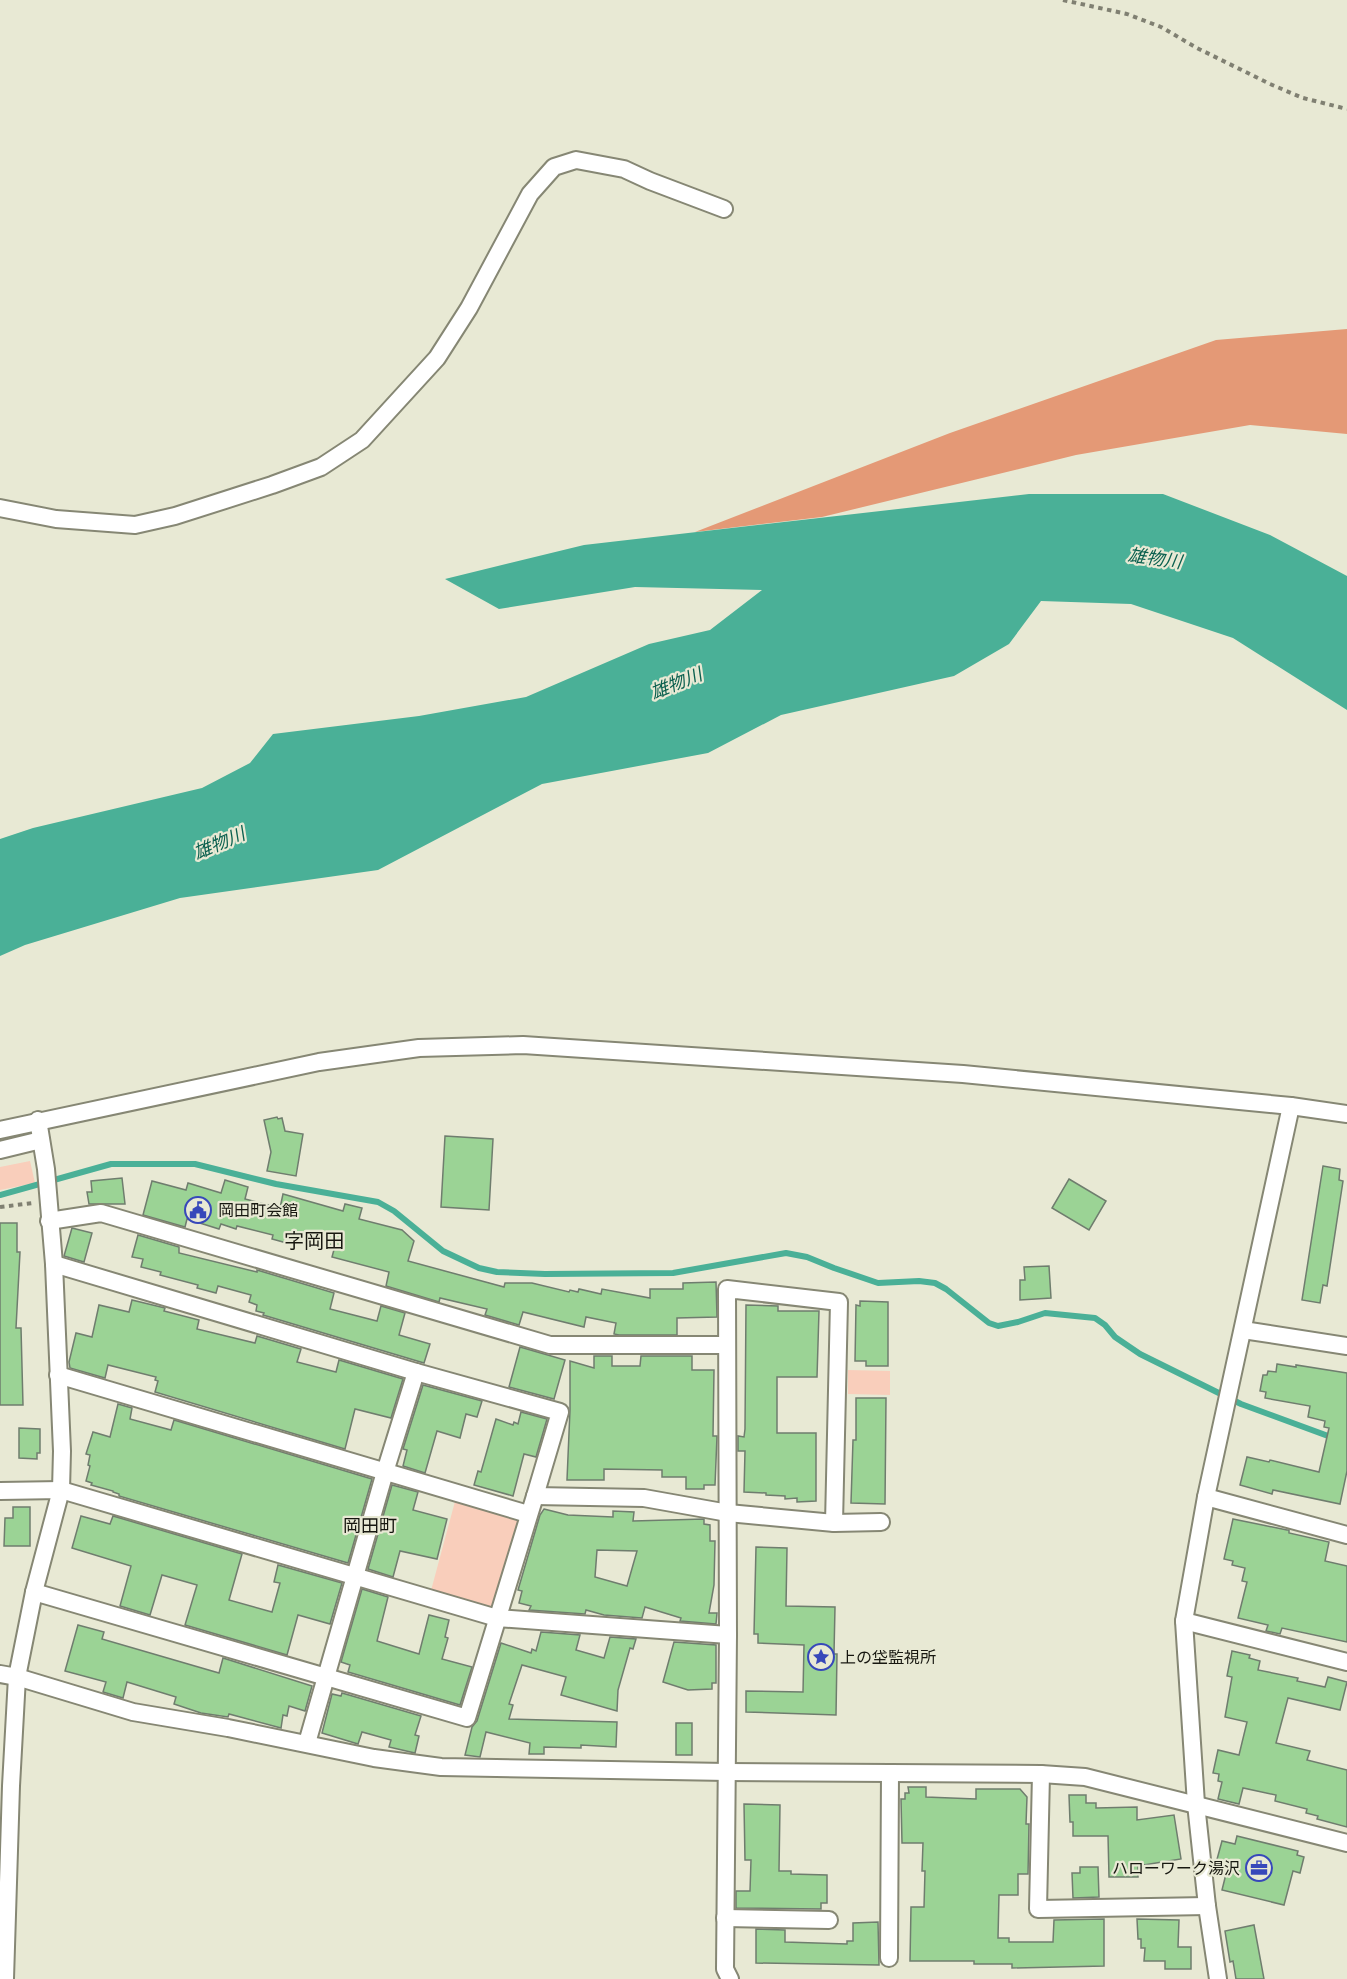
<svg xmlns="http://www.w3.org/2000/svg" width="1347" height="1979" font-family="Poppins,'Noto Sans JP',sans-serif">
  <rect width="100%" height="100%" fill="#e8e9d4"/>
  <g fill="#f9cebb">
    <polygon points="30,1161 35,1183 0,1190 0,1167"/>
    <polygon points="848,1370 890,1371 890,1395 848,1394"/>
    <polygon points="457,1494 528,1514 497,1618 429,1598"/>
  </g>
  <polygon fill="#e49976" points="1347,329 1347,434 1250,425 1076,455 822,517 695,532 950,433 1216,340"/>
  <polygon fill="#4ab097" points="1029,494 1163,494 1270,535 1347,576 1347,710 1233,638 1131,604 1041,601 1009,644 954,676 781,715 708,753 542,784 378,870 180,898 25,945 0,956 0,839 33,828 202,788 250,763 273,734 419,716 526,697 649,644 710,630 762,590 635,587 499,609 445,579 584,545"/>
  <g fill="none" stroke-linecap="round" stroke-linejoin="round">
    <polyline stroke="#4ab097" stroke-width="6" points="0,1195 111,1164 195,1164 276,1184 378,1202 394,1211 443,1251 479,1268 497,1272 545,1274 673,1273 786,1253 807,1257 834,1268 878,1283 919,1281 935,1283 946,1289 989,1323 998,1326 1018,1322 1045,1313 1095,1318 1105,1325 1115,1337 1140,1354 1241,1404 1347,1443"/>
  </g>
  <g fill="#9bd395" stroke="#6f7d6e" stroke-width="1.5" fill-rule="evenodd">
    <polygon points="277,1117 278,1119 282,1118 285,1131 303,1134 296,1176 267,1171 271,1152 264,1120"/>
    <polygon points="445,1136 493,1139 489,1210 441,1207"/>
    <polygon points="1323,1166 1340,1169 1339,1180 1343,1181 1327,1286 1323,1285 1320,1303 1302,1300"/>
    <polygon points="122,1178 125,1204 89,1204 87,1192 92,1192 91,1181"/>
    <polygon points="1069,1179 1106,1201 1089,1230 1052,1208"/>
    <polygon points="225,1180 248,1187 245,1199 280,1208 283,1194 343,1211 345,1204 362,1208 359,1219 402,1230 414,1241 408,1261 504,1287 505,1283 532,1283 569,1292 570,1290 578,1292 579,1289 601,1294 602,1289 650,1298 650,1289 683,1289 683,1283 716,1282 717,1317 677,1318 677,1335 619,1335 614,1334 616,1323 586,1317 584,1327 523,1312 519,1325 485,1315 487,1309 440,1298 439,1302 386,1286 389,1272 332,1257 335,1246 296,1237 294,1245 272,1239 273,1235 237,1226 236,1229 221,1224 219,1229 187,1219 185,1227 143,1215 152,1181 186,1190 188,1183 221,1193"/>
    <polygon points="0,1223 17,1223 17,1252 20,1252 16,1328 21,1328 23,1405 0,1405"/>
    <polygon points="72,1228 92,1233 84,1262 64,1256"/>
    <polygon points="138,1235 179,1247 179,1253 257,1272 257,1270 334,1293 330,1309 377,1321 381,1306 405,1313 399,1335 430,1344 424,1363 263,1315 264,1313 256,1311 257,1305 249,1302 251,1295 218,1286 216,1293 197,1288 198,1285 160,1275 161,1272 141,1267 143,1259 132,1257"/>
    <polygon points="1049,1266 1051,1298 1020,1300 1020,1280 1025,1280 1024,1267"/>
    <polygon points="132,1300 165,1308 164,1311 199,1320 197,1329 255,1343 257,1336 301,1349 297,1362 336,1372 339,1360 403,1379 391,1418 355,1409 345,1449 155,1392 158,1381 155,1380 156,1377 108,1365 105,1378 70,1368 69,1362 76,1333 92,1337 99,1305 129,1312"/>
    <polygon points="860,1301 888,1302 888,1366 866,1366 866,1361 855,1361 856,1305 860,1306"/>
    <polygon points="746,1305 778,1306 778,1311 819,1311 817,1377 777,1377 777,1433 816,1433 816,1501 797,1502 797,1498 785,1499 785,1496 766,1495 766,1493 744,1492 745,1451 738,1451 738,1436 744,1437 745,1429"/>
    <polygon points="520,1347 565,1360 554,1399 509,1387"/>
    <polygon points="594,1356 612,1356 612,1366 640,1366 641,1356 692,1356 692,1370 714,1370 713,1436 717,1436 715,1485 704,1485 704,1489 686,1489 686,1477 662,1477 662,1470 604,1469 604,1480 567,1480 570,1410 570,1361 594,1368"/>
    <polygon points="1277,1364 1296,1367 1296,1365 1347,1373 1347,1471 1340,1504 1273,1490 1272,1494 1240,1485 1247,1457 1269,1462 1270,1460 1319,1472 1329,1428 1324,1427 1325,1421 1308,1417 1310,1406 1265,1398 1266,1392 1260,1391 1263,1375 1267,1375 1268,1371 1276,1372"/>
    <polygon points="423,1385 482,1401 477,1417 466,1414 460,1438 437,1431 425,1473 403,1466 407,1450 403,1449"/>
    <polygon points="856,1398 886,1398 885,1504 851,1503 853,1440 856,1440"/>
    <polygon points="118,1404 132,1408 130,1419 171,1430 174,1420 372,1479 348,1563 119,1496 119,1494 113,1492 113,1491 91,1485 92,1483 86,1481 90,1466 88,1465 90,1455 86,1454 93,1432 110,1437"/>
    <polygon points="521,1412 547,1419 536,1457 524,1454 513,1496 474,1485 478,1471 481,1472 496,1419 513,1425 514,1422 518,1424"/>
    <polygon points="19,1428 40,1429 40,1453 37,1453 37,1459 19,1458"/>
    <polygon points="392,1485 418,1492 413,1510 447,1519 437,1559 400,1551 393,1577 368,1569"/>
    <polygon points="13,1507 30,1507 30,1546 4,1546 5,1518 13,1518"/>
    <path d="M544,1509L568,1515L613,1517V1511L634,1512L633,1521L704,1519V1524L710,1525V1541H715L714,1585L709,1613H717L716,1624L680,1621L681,1618L645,1607L642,1618L604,1615L586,1610L585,1614L529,1610L531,1606L519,1603L522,1591L518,1590L540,1515ZM597,1550L637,1551L627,1586L595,1577Z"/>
    <polygon points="81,1516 110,1524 113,1516 242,1554 229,1600 272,1612 280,1583 274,1582 278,1565 342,1583 330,1624 298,1615 287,1655 185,1625 197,1585 162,1575 150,1615 120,1606 131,1566 72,1548"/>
    <polygon points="1233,1519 1287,1530 1289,1530 1289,1533 1329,1542 1325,1561 1347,1566 1347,1642 1282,1628 1280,1634 1266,1631 1268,1625 1238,1618 1247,1582 1242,1581 1245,1568 1232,1565 1233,1561 1224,1559"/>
    <polygon points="756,1547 787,1548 786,1606 835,1607 834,1654 837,1654 836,1715 746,1712 746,1691 803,1692 804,1645 758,1643 758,1634 754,1634"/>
    <polygon points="362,1589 388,1597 377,1641 419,1654 429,1615 449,1620 445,1637 448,1638 442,1659 472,1667 460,1705 348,1672 350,1665 341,1662"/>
    <polygon points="78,1625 104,1632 102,1639 219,1673 223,1658 312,1686 305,1711 289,1706 287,1716 283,1715 281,1728 229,1714 228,1717 201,1713 174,1704 176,1697 127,1682 123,1698 103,1692 106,1682 65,1671"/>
    <polygon points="541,1632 580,1635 576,1650 604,1658 610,1637 636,1639 633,1649 630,1648 618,1690 617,1711 561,1695 566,1677 522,1665 509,1704 513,1705 509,1719 617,1722 616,1747 581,1745 581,1748 544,1747 544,1754 529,1754 530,1743 486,1732 480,1757 465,1755 472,1727 477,1721 501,1643 531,1653 532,1649 536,1651"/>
    <polygon points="674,1642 716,1645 716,1683 712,1683 712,1689 688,1690 663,1682"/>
    <polygon points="1232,1651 1250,1655 1249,1658 1260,1661 1258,1670 1298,1678 1297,1681 1325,1687 1328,1677 1347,1682 1340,1710 1288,1698 1276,1743 1310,1751 1307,1760 1347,1770 1347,1827 1317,1819 1318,1816 1306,1813 1307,1809 1275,1801 1276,1795 1243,1788 1239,1804 1218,1799 1222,1782 1218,1781 1219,1774 1213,1773 1218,1750 1239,1755 1247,1722 1225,1717 1232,1677 1227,1676"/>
    <polygon points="342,1693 421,1716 415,1735 419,1736 415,1753 389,1747 391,1740 362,1732 358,1744 322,1733 332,1694 341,1696"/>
    <rect x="676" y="1723" width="16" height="32"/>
    <polygon points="908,1787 926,1787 926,1797 976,1799 976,1789 1020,1789 1027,1797 1026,1824 1029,1824 1028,1874 1018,1874 1018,1895 999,1895 998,1938 1009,1938 1009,1942 1053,1942 1054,1920 1104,1919 1104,1966 1012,1968 1012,1964 974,1964 974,1961 910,1961 911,1907 924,1907 925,1871 922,1871 923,1843 902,1843 901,1799 905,1799 905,1793 909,1793"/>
    <polygon points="1069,1795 1086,1795 1086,1803 1096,1803 1096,1808 1137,1807 1137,1820 1174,1815 1181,1859 1138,1866 1138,1877 1109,1877 1108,1836 1073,1836 1073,1822 1070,1822"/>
    <polygon points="744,1804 780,1805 779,1871 791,1871 791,1874 827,1875 827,1903 821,1903 821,1909 736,1908 736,1891 750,1891 751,1860 745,1860"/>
    <polygon points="1237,1836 1298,1851 1297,1855 1304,1857 1300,1873 1293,1871 1284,1905 1222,1890 1228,1866 1216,1863 1222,1841 1235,1844"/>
    <polygon points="1080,1867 1098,1867 1099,1897 1073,1898 1072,1873 1080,1873"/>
    <polygon points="1137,1919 1179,1920 1178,1947 1191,1947 1191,1969 1165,1969 1165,1961 1144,1961 1145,1948 1141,1948 1141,1939 1138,1939"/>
    <polygon points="878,1922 879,1965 756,1963 756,1929 785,1930 785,1942 847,1944 847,1941 853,1941 853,1923"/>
    <polygon points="1254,1925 1264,1979 1236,1979 1233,1961 1230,1962 1225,1931"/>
  </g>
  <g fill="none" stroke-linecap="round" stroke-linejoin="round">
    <defs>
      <g id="street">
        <polyline points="0,508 56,519 135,525 175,516 272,485 321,467 362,440 437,358 469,308 530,194 554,167 576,160 624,169 650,181 724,209"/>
        <polyline points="0,1130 319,1062 419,1048 523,1045 963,1074 1291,1106 1347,1114"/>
        <polyline points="0,1150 41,1140"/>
        <polyline points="49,1221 101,1213 550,1345 726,1345"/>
        <polyline points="54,1264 416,1372 560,1412 535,1496 644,1498 728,1513 834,1523 881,1522"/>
        <polyline points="1243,1330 1347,1346"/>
        <polyline points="58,1375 528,1514"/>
        <polyline points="0,1491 61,1490 497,1618 728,1635"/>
        <polyline points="1206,1497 1347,1535"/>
        <polyline points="34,1592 467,1718 535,1496"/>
        <polyline points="1184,1621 1347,1662"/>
        <polyline points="0,1674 17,1677 133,1712 228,1728 374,1758 441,1767 727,1772 1041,1774 1085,1777 1347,1843"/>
        <polyline points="307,1743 385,1472 416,1372"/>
        <polyline points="1041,1774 1038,1909 1207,1906"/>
        <polyline points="725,1918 829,1920"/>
        <polyline points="889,1958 890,1773"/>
        <polyline points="5,1979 11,1786 17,1677 34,1592 61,1490 62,1451 54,1264 46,1169 38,1120"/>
        <polyline points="730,1979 725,1969 728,1635 727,1289 839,1302 834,1523"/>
        <polyline points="1218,1979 1207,1906 1196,1804 1184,1621 1206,1497 1291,1106"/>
      </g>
    </defs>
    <use href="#street" stroke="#868774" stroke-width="20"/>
    <g stroke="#808072" stroke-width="4" stroke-dasharray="4.5 4.5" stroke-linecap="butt">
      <polyline points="1063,0 1127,14 1161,27 1197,48 1270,84 1303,98 1347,109"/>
      <polyline points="0,1207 33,1203"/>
    </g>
    <use href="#street" stroke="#fff" stroke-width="16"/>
  </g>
  <defs>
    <symbol id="civic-ring" viewBox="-11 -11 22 22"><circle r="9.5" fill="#e8e9d4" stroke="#3748ba" stroke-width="1.5"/><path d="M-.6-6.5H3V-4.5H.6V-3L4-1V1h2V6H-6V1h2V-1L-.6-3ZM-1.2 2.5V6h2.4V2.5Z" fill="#3748ba"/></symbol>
    <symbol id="sight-ring" viewBox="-11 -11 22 22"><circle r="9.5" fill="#e8e9d4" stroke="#3748ba" stroke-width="1.5"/><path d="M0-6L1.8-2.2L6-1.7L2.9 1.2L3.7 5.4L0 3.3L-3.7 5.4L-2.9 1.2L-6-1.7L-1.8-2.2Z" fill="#3748ba"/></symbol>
    <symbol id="office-ring" viewBox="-11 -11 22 22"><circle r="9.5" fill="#e8e9d4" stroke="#3748ba" stroke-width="1.5"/><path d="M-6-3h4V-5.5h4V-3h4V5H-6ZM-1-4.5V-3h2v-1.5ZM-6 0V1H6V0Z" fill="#3748ba"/></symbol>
  </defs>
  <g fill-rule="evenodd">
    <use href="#civic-ring" x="183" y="1195" width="30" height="30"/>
    <use href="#sight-ring" x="806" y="1642" width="30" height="30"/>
    <use href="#office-ring" x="1244" y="1853" width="30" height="30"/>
  </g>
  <g text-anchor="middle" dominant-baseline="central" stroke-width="4.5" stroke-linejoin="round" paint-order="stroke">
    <g font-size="16" fill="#171710" stroke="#e8e9d4" text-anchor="start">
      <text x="218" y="1210">岡田町会館</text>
      <text x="840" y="1657">上の垈監視所</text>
      <text x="1240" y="1868" text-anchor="end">ハローワーク湯沢</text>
    </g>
    <g font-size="18" font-style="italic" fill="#0b604f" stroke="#e8e9d4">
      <text transform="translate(1155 558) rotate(8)">雄物川</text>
      <text transform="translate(676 683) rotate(-22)">雄物川</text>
      <text transform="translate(219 843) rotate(-23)">雄物川</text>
    </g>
    <g font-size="18" fill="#171710" stroke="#e8e9d4">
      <text x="370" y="1525">岡田町</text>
    </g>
    <g font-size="20" fill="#171710" stroke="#e8e9d4">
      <text x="314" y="1241">字岡田</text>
    </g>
  </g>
</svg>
